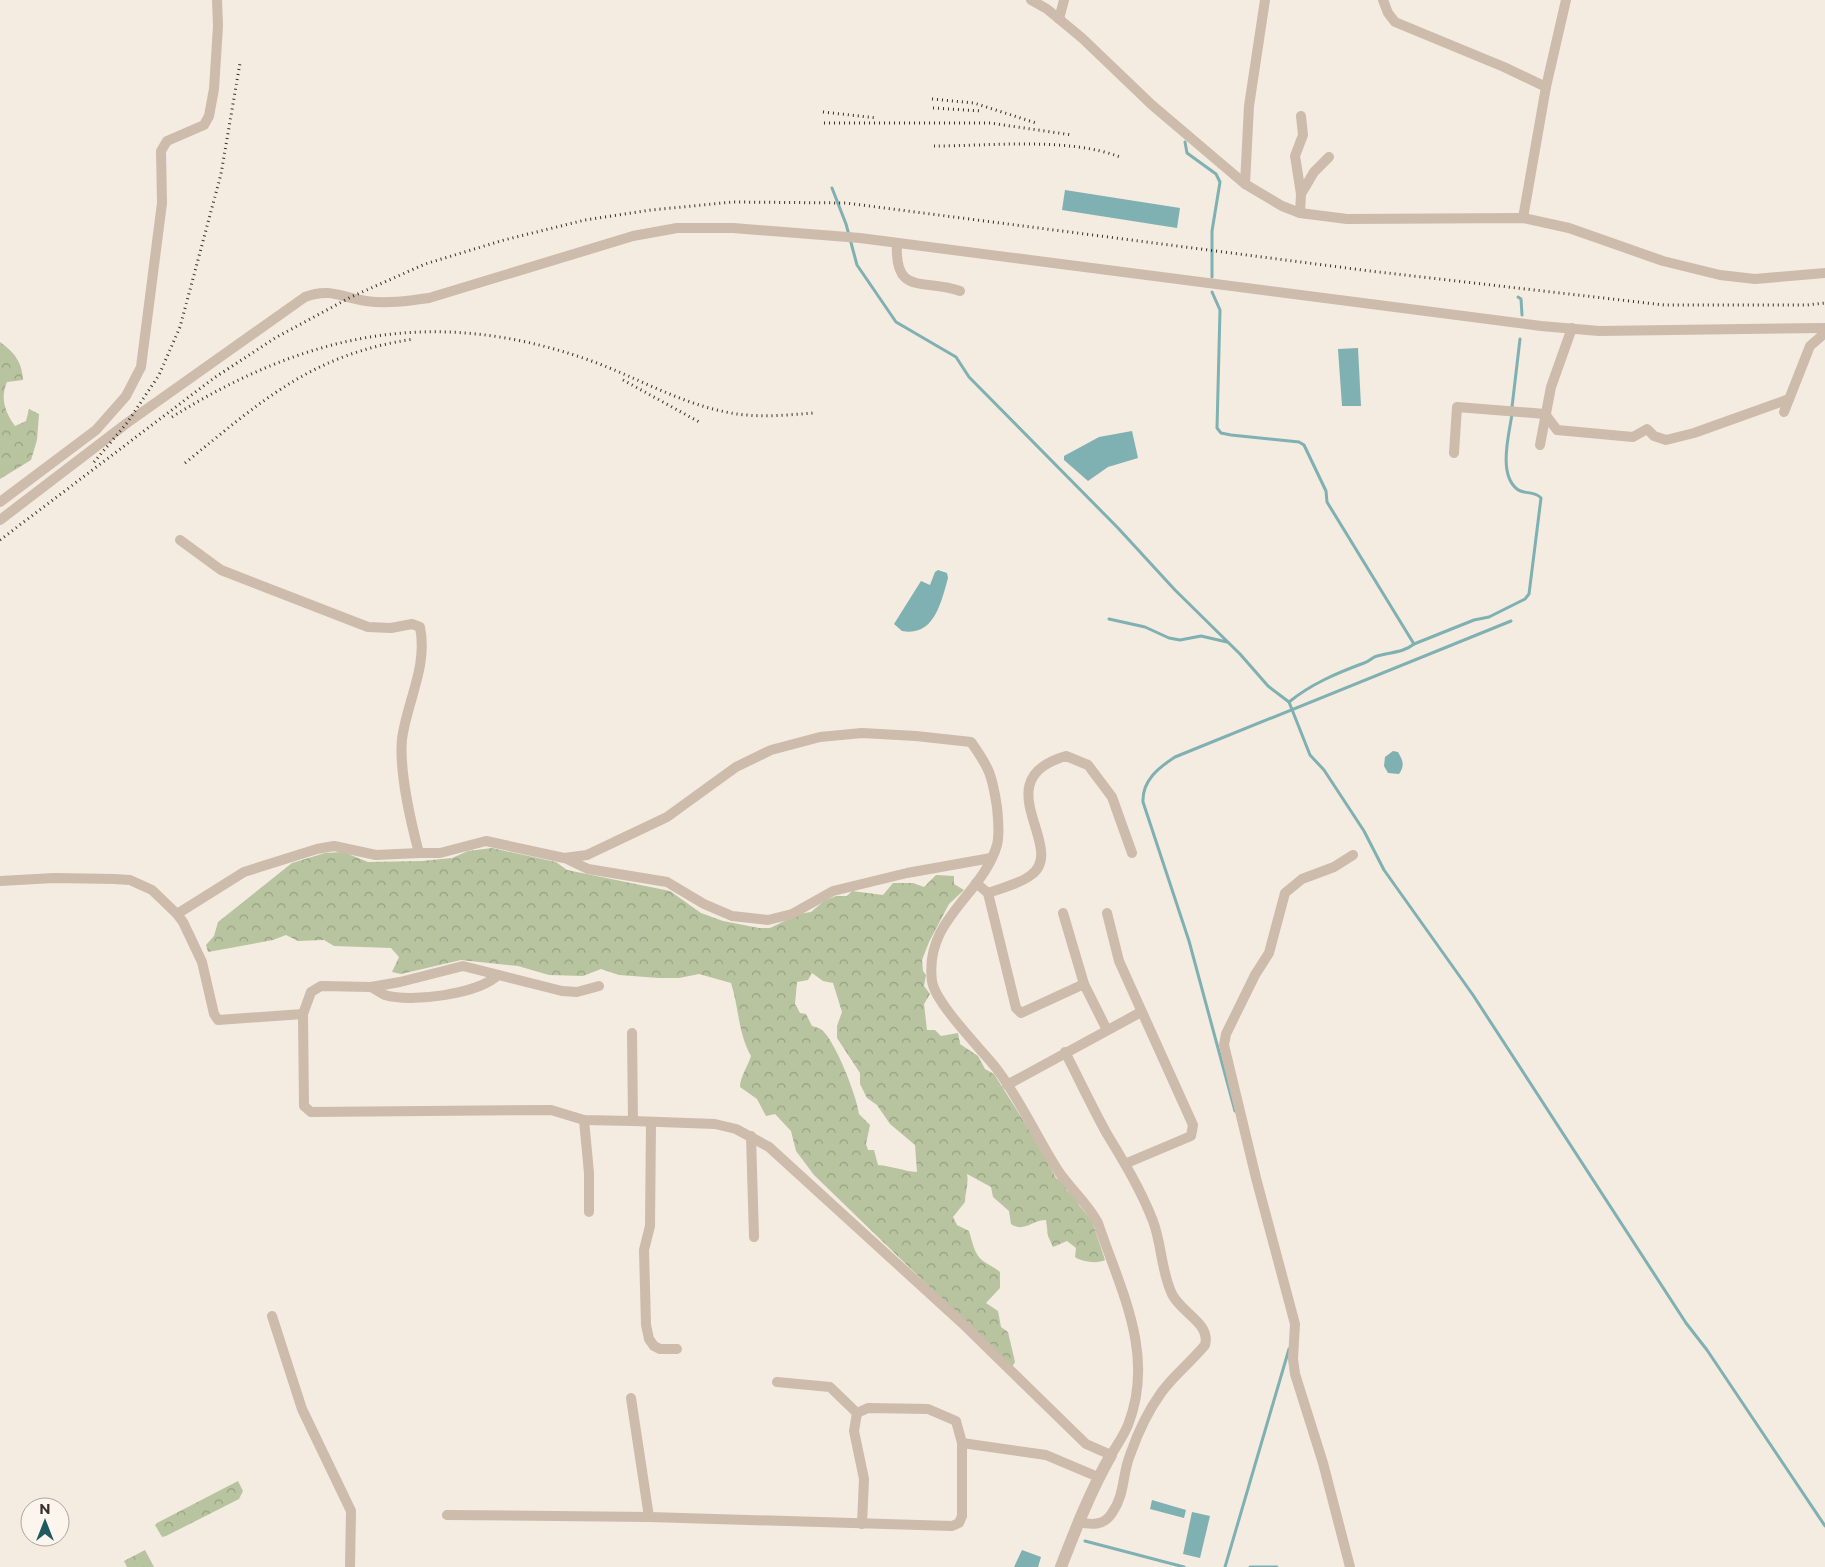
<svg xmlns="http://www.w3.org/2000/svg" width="1825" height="1567" font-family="Montserrat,sans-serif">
  <defs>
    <pattern id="forest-crowns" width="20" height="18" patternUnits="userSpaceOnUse" patternTransform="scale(1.25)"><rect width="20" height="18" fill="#b8c4a0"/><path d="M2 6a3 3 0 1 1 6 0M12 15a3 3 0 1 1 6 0" fill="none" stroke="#97a083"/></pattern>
  </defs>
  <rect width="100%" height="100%" fill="#f4ebe1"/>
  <g fill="url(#forest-crowns)" fill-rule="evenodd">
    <path d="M0,342C15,353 22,362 23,380L7,382C0,398 5,412 15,426L26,421L29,409L39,414L37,440L31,460L0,479Z"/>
    <path d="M492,848L556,862L567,870L670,891L701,913L723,921L759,928H770L799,914L811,912L824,901L836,896H847L852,891L883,895L893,883H913L924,887L936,875L954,876V884L964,890L949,904L929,942L922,960L923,971L926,975L924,986L930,994L924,1004L927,1030H935L941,1036L958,1033L960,1044L978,1056L985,1069L994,1074L1035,1139L1056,1178L1064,1183L1067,1191L1076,1196L1079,1205L1092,1221L1105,1260C1098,1264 1082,1262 1075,1257L1076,1248L1067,1241L1053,1247L1048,1236L1046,1220C1032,1220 1024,1233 1011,1224L1009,1211L993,1197L991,1187L967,1174C969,1183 965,1193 965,1202L953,1217L957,1225L969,1231C972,1240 974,1255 983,1261C989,1265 994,1267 1000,1272V1288L986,1303L998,1311L1001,1327L1008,1332L1015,1362L1012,1367L814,1175L796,1151L791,1131L775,1114L766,1116L757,1099L740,1087C740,1077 748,1066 751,1056C738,1033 739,1008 731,983L699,974L679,978H659L619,975L601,969L583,976L549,975L518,966L461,960L401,974L392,972L399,957L391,948L334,946L324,940L298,941L286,935L273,940L208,952L206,945L214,936L218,922L292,863L325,853L343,852L368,862L422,861L452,858L468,851ZM812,973L823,981L833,983L842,1012L837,1026V1038L860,1073V1084L867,1098L877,1105L890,1124L915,1145L917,1172C903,1171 892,1166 878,1165L874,1150H868L866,1144L870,1125L859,1114C857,1097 836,1043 823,1031C820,1028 815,1027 812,1026L806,1014L800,1013L795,1004L797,982L808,980Z"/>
    <polygon points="238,1481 243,1491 239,1499 166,1536 162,1537 155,1525 157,1523"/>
    <polygon points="145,1550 154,1567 127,1567 124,1561"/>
  </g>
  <g fill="#7fb0b2">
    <polygon points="1065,190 1180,208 1177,228 1062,210"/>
    <polygon points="1358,348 1361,406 1342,406 1338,349"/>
    <polygon points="1132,431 1138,458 1108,467 1088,481 1064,460 1064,456 1099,437"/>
    <path d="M938,570L947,573L948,578C941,603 934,637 902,631L894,624L921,581L930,585L935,572Z"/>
    <path d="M1393,751L1398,752C1403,761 1405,765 1399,774L1388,773L1384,766L1385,757Z"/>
    <polygon points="1152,1500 1186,1510 1184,1518 1150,1509"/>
    <polygon points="1192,1512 1210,1516 1200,1558 1183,1554"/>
    <polygon points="1022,1550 1041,1557 1038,1567 1014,1567"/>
  </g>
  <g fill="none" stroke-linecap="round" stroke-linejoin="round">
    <g stroke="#7fb0b2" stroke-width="3">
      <polyline points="1185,142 1187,153 1216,174 1220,182 1212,231 1212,277"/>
      <polyline points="832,188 846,224 857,265 896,322 956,357 969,377 1118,528 1175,590 1240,654 1268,686 1289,702 1310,755 1324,770 1364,831 1384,870 1473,995 1686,1323 1707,1350 1825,1526"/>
      <path d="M1212,292L1220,310L1217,428L1221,433L1231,435L1299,442L1304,445L1326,491L1327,502L1414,644C1403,653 1390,652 1377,656C1372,657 1369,662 1364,663C1337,673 1311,684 1289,702"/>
      <polyline points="1518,297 1521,299 1522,315"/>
      <polyline points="1512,407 1520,339"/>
      <polyline points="1109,619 1145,627 1169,638 1180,640 1201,636 1227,642"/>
      <path d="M1414,644L1474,620L1489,617L1525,599L1529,594L1541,498C1534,490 1524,495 1517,489C1498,474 1509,435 1512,414"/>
      <path d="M1235,1111L1189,941L1143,802C1142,781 1158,768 1175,757L1511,621"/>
      <polyline points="1085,1541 1184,1567"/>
      <polyline points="1225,1567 1289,1349"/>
      <polyline points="1250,1567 1277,1567"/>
    </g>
    <g stroke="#cdbbac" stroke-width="10">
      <polyline points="1031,0 1047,9 1082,38 1152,105 1245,184 1282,206 1300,213 1347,219 1523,218 1569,228 1663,261 1720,275 1755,279 1825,273"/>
      <polyline points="1383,0 1388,13 1395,22 1504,67 1546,87"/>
      <polyline points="1059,19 1064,0"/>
      <polyline points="1245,184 1249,106 1265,0"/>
      <polyline points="1301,194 1314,172 1329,157"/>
      <polyline points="1300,213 1301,194 1295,156 1303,135 1301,116"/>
      <polyline points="1523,218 1546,87 1566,0"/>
      <path d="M897,243C894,297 924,278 960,291"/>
      <polyline points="1784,412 1810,346 1825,333"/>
      <polyline points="1540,445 1551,387 1572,328"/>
      <polyline points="1454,453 1457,407 1545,414 1557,430 1633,437 1647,429 1654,436 1666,440 1694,433 1789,399"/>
      <polyline points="0,502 96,430 126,396 141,367 162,203 161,151 167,141 204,125 209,116 214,89 218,26 217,0"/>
      <path d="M0,520L127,423L305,297C331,287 342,298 366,301C387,304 408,301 429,298L633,236L677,228H733L860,238L1541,326L1599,331L1825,328"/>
      <path d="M180,540L221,570L368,627L391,628L412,624L420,627C428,667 407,701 402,739C399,770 411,823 419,853H440L486,841L564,858L587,855L667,817L736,767L771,750L820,737L862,733L916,736L971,742C990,769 992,775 997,807C998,819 1000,833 997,845C982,896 924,919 932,981C935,1003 981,1049 996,1068C1020,1099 1036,1136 1057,1169C1069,1188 1087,1202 1098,1223C1120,1289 1156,1354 1128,1425C1124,1435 1117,1445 1111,1455L1086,1444L962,1323L769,1147L736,1129L715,1124L633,1121L632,1033"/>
      <polyline points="565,858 588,869 667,882 704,904 732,916 768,920 792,914 833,891 907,873 991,858"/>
      <polyline points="0,881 54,878 114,879 130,880 152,890 177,914 183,922 202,962 214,1014 218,1020 303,1014"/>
      <path d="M976,883L988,893C1001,888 1020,884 1031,875C1069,848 983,780 1066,756L1088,765L1112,797L1132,853"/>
      <polyline points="988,893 1016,1008 1021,1013 1084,984"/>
      <polyline points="1063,913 1084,984 1107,1030"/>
      <polyline points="1107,913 1119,961 1193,1125 1191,1136 1127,1163"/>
      <polyline points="177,914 244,872 317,849 334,846 376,855 419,853"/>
      <polyline points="599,986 577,992 562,991 463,966 400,982 371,987 321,986 311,992 303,1014 304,1106 311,1112 551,1110 584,1120 633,1121"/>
      <path d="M371,987C375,989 380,993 385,995C411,1003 479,994 498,975"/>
      <path d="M1065,1052C1079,1079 1092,1107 1107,1134C1124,1162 1141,1190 1153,1221C1162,1245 1161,1271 1172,1294C1181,1313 1211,1323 1205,1345C1191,1362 1173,1376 1161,1393C1148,1411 1137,1435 1130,1455C1122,1475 1125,1495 1112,1513C1104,1526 1091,1525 1078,1522"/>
      <polyline points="1007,1085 1141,1012"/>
      <polyline points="584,1120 589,1173 589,1212"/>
      <polyline points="651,1122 650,1226 644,1250 646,1325 649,1339 654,1346 660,1349 677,1349"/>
      <polyline points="751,1136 754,1237"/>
      <polyline points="272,1316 302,1409 351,1511 350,1567"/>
      <polyline points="777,1382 830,1387 857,1413"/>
      <polyline points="631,1398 649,1517"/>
      <polyline points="857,1413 868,1408 928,1409 956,1421 962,1443 1046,1455 1098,1477"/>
      <polyline points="857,1413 854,1431 864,1479 862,1524"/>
      <polyline points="447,1515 649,1517 952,1526 959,1523 962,1516 962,1443"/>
      <polyline points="1350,1567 1323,1463 1295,1374 1293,1359 1295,1324 1256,1178 1224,1045 1226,1034 1255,975 1269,953 1285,893 1302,879 1334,867 1353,855"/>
    </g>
    <path stroke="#cdbbac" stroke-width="12" d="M1061,1567C1076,1528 1091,1490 1111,1455"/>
    <g stroke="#3b302b" stroke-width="3" stroke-dasharray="1 4" stroke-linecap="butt">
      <polyline points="932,99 974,103 1036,123"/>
      <polyline points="933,108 982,111"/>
      <polyline points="823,112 877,118"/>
      <polyline points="824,123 990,123 1072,135"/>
      <path d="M934,146C989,146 1069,137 1120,157"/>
      <polyline points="623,380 701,423"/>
      <path d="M172,417C307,333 433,306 586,359C635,376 680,404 731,413C758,418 787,415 814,413"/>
      <polyline points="94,462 127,423 159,375 180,327 221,174 240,63"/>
      <path d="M185,463C263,400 312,354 414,339"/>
      <polyline points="0,540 214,378 275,338 351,297 425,264 504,240 585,220 651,210 733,202 846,203 1370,271 1664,305 1807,305 1825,303"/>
    </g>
  </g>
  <g transform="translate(45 1522)"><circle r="24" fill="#fbf5ee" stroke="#aea6a0"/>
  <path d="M0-4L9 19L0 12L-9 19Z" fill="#1f5a5e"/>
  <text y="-8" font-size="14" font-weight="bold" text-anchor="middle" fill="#3b302b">N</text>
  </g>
</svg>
